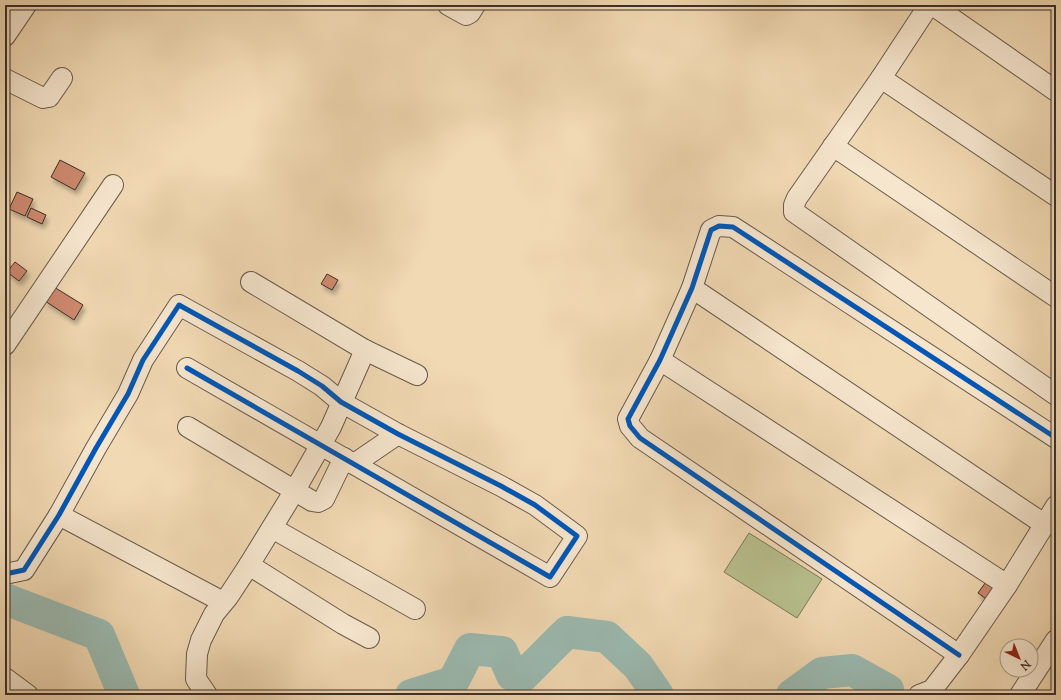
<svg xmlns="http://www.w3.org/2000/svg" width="1061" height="700" font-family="'Sorts Mill Goudy',serif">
  <defs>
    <filter id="shadow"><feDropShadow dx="2.5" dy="4.5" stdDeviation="2" flood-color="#0004"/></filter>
  </defs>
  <rect width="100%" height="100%" fill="#f1d9b3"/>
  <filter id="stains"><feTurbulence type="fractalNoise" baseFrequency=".005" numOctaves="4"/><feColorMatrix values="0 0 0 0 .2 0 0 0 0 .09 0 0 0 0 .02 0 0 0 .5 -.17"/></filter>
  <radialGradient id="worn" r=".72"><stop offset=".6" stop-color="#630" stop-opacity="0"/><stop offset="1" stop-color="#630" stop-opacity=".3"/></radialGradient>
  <polygon fill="#b8bf8e" stroke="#7a775c" points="749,533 822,579 797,618 724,572"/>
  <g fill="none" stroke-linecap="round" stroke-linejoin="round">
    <g stroke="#9bbab1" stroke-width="32">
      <polyline points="5,599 99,635 124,695"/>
      <polyline points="411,695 453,682 470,649 502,652 512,675 522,677 567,632 607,637 638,666 658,695"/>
      <polyline points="792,695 822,673 852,670 888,690 888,695"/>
    </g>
  </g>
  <g fill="#ce896e" stroke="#3c2f2a" filter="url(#shadow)">
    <polygon points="60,160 85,173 75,190 51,177"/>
    <polygon points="17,192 33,199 25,216 9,209"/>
    <polygon points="31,208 46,215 42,224 27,217"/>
    <polygon points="15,262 27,271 19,281 7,272"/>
    <polygon points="327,274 338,280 332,290 321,284"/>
    <polygon points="54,287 83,305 74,320 45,301"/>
    <polygon points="988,579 1000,587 989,601 978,593"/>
  </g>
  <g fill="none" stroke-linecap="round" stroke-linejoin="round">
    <defs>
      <g id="street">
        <polyline points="448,5 466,15 470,13 475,5"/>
        <polyline points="5,36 26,5"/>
        <polyline points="881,78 1056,196"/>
        <polyline points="5,79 43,98 49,97 62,78"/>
        <polyline points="1056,91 934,6 927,8 881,78 797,198 794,205 794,212 1056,395"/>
        <polyline points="833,146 1056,297"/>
        <polyline points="251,282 365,350"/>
        <polyline points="692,288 1044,524"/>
        <polyline points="5,345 113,185"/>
        <polyline points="660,360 1007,585"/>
        <polyline points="188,427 312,501 318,502 324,499 344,458"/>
        <polyline points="354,464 398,434"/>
        <polyline points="59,515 223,602"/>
        <polyline points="272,528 415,609"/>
        <polyline points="249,565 343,624 369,638"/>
        <polyline points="5,574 24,570 59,515 96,448 128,394 143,360 179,305 298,371 322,386 341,402 398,434 501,486 535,505 577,536 550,577 187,368"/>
        <polyline points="959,655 640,438 630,426 628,419 660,360 692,288 711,230 719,226 733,227 1056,438"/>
        <polyline points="5,678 28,695"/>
        <polyline points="207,695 196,679 197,654 201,640 214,614 228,597 249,565 295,490 331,427 365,350 417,375"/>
        <polyline points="919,695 932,690 959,655 1007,585 1056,506"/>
        <polyline points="1020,695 1056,640"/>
      </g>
    </defs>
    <use href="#street" stroke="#695a4c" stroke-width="22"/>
    <use href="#street" stroke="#f6e6ce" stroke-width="20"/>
    <defs>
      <g id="cycleway">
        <polyline points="5,574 24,570 59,515 96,448 128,394 143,360 179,305 298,371 322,386 341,402 398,434 501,486 535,505 577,536 550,577 187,368"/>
        <polyline points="959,655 640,438 630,426 628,419 660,360 692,288 711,230 719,226 733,227 1056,438"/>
      </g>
    </defs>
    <use href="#cycleway" stroke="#f6e6ce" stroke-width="8"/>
    <use href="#cycleway" stroke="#0057b8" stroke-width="5"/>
  </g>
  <rect width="1061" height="700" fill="none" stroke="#f1d9b3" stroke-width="20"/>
  <rect x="6" y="6" width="1049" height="688" fill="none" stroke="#3c2f2a" stroke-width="2"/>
  <rect x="10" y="10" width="1041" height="680" fill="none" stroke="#3c2f2a"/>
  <g transform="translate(1019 658) rotate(137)"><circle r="19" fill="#f6e6ce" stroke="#ac9d8c"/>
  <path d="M0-3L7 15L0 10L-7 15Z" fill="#8f2418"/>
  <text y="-6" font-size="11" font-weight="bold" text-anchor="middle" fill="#3c2f2a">N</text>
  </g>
  <rect width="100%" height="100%" filter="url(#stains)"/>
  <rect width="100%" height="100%" fill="url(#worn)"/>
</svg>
